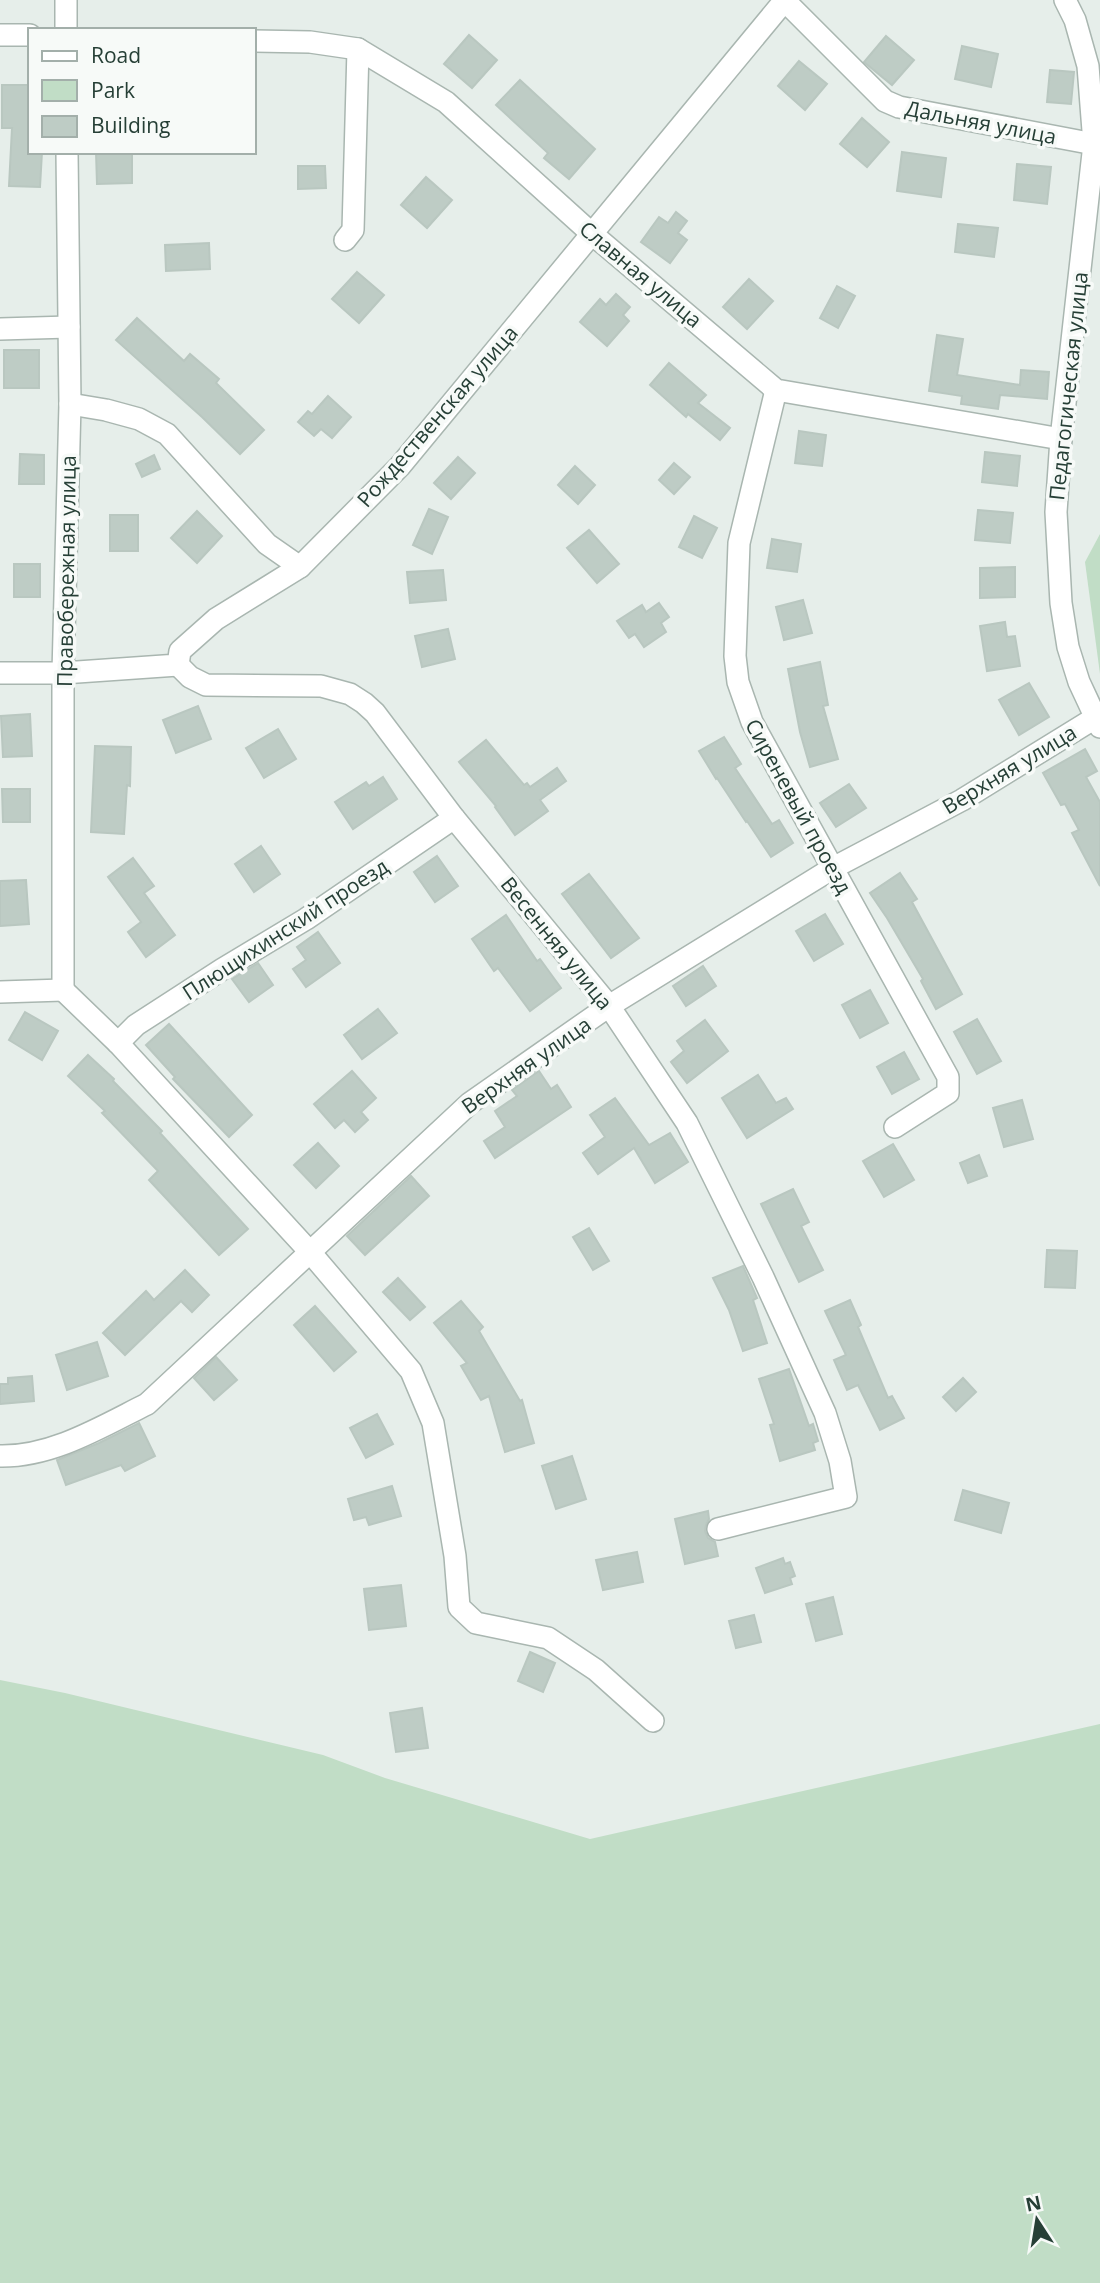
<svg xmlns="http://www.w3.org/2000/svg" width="1100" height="2283" font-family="'Open Sans',sans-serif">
  <rect width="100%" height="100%" fill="#e6eeea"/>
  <g fill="#c1ddc6">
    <polygon points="1100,534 1100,674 1085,562"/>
    <polygon points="0,1680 65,1693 323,1755 385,1778 590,1839 1100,1724 1100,2283 0,2283"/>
  </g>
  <g fill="#beccc5" stroke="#b9c7c0" stroke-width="2">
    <polygon points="469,35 497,60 472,88 444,64"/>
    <polygon points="886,36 914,60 892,85 864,62"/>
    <polygon points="962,46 998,54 991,87 955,79"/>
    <polygon points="799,61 827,84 805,110 778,86"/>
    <polygon points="1050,70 1074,72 1071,104 1047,102"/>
    <polygon points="520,80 595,149 569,179 544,158 548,153 496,105"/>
    <polygon points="2,85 30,85 30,152 42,152 40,187 9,186 12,128 2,128"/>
    <polygon points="862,118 889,142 867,167 840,144"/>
    <polygon points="96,152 132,152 132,183 97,184"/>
    <polygon points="902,152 946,158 941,197 897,191"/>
    <polygon points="1017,164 1051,167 1047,204 1014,200"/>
    <polygon points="298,166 325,166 326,188 298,189"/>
    <polygon points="426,177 452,200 427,228 401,205"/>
    <polygon points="676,212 687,221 678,233 687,240 670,263 641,242 659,217 668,223"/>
    <polygon points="958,224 998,228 994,257 955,252"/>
    <polygon points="209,243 210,269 166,271 165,245"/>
    <polygon points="357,272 384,295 359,323 332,299"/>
    <polygon points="749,279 773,301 747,329 723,307"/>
    <polygon points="837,286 855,296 838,328 820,318"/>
    <polygon points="616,294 630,307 623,315 629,321 607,346 580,322 600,299 606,305"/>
    <polygon points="137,318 184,361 190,354 219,379 216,383 264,430 240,454 202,417 116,340"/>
    <polygon points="937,335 963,339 957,375 1020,385 1021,370 1049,372 1047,399 1000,395 998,409 961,404 962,396 929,391"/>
    <rect x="4" y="350" width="35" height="38"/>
    <polygon points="669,363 706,395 698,403 730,428 720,440 688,414 686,417 650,385"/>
    <polygon points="328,396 351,417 332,438 321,429 314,436 298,422 308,411 312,414"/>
    <polygon points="799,431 826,435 822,466 795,463"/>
    <polygon points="985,452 1020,456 1017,486 982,482"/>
    <polygon points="20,454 44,455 44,484 19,484"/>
    <polygon points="154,455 160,469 142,477 136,464"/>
    <polygon points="458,457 475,473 451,499 434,483"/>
    <polygon points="674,463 690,477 674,494 659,480"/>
    <polygon points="575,466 595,485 578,504 558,485"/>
    <polygon points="429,509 448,517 432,554 413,545"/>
    <polygon points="978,510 1013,513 1010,543 975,540"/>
    <polygon points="197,511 222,536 197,563 171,538"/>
    <rect x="110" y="515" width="28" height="36"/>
    <polygon points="694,516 717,528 702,558 679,547"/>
    <polygon points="589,530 619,564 597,583 567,548"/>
    <polygon points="772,539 801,544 797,572 767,568"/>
    <rect x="14" y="564" width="26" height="33"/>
    <polygon points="1015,567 1015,597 980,598 980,568"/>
    <polygon points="443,570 446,600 410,603 407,572"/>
    <polygon points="803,600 812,633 784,640 776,607"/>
    <polygon points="659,603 669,617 661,623 666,632 644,647 635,634 629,638 617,621 642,605 646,612"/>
    <polygon points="1005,622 1007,637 1015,636 1020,666 987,671 980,626"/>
    <polygon points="448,629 455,659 422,667 415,636"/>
    <polygon points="820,662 828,705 823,706 838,759 810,767 800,732 788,669"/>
    <polygon points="1029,683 1049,717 1019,735 999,700"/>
    <polygon points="198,706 211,739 176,753 163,720"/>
    <polygon points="30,714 32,756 3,757 1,716"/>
    <polygon points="278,729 296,759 264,778 246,748"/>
    <polygon points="724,737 741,764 735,768 772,824 779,820 793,843 771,857 747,821 746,822 717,778 716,779 699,751"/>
    <polygon points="486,740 524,785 527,783 530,787 557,768 566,781 540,800 548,811 515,835 495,807 496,806 459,762"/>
    <polygon points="95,746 131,747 130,786 127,785 124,834 91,832"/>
    <polygon points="1085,749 1097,771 1086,777 1100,802 1100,886 1072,833 1079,830 1065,804 1061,805 1043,773"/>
    <polygon points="383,777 397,799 353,829 335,802 366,782 369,786"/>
    <polygon points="849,784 866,808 836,827 820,803"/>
    <polygon points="2,789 30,789 30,822 3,822"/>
    <polygon points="261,846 280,874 254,892 235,864"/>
    <polygon points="437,856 458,886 435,902 414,872"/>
    <polygon points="133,858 154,886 144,893 175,935 146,957 128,932 141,922 108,877"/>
    <polygon points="900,873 917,899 912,902 962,994 936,1009 921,981 923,979 887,918 870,893"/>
    <polygon points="589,874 639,938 611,958 562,894"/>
    <polygon points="26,880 29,924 0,926 0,881"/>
    <polygon points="825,914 843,944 814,961 796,931"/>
    <polygon points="506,915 537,961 540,959 561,988 530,1011 498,968 494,971 472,939"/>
    <polygon points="318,932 340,963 306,987 293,969 306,960 297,947"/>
    <polygon points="258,963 273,985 249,1002 232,979"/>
    <polygon points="703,966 716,986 686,1006 673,986"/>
    <polygon points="870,990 888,1023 860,1038 842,1005"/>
    <polygon points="378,1009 397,1033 362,1059 344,1035"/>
    <polygon points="25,1012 58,1031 42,1060 9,1040"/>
    <polygon points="977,1019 1001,1061 977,1074 954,1032"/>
    <polygon points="705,1020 728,1051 687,1083 671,1062 684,1051 677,1041"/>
    <polygon points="169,1024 252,1115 229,1137 173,1079 175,1077 146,1045"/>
    <polygon points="904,1052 919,1079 892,1094 877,1067"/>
    <polygon points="88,1055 114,1079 113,1081 162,1131 160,1133 248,1229 219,1255 149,1180 158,1171 102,1113 105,1111 68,1076"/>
    <polygon points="352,1071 376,1098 361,1112 368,1120 355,1132 344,1120 335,1128 314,1104"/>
    <polygon points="539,1071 551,1089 557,1085 571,1107 495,1158 484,1141 505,1127 495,1111 517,1096 512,1090"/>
    <polygon points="758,1075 776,1103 786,1098 793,1109 747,1138 722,1098"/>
    <polygon points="615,1098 649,1145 670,1133 688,1162 655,1183 634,1148 598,1174 583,1153 605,1137 590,1115"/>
    <polygon points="1022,1100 1033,1139 1004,1147 993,1108"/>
    <polygon points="318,1143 339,1166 316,1188 294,1165"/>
    <polygon points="893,1144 914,1180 884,1197 863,1161"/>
    <polygon points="979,1155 987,1176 968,1183 960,1163"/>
    <polygon points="411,1176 429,1196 365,1255 347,1236"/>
    <polygon points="793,1189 809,1222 801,1226 823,1270 799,1282 761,1204"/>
    <polygon points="589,1228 609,1261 593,1270 573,1237"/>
    <polygon points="1047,1250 1077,1251 1075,1288 1045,1287"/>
    <polygon points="743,1266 757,1298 753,1300 767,1343 743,1351 729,1310 713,1278"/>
    <polygon points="185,1270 209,1295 192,1312 181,1301 125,1355 103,1333 146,1291 154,1300"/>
    <polygon points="398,1278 425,1307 410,1320 383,1292"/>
    <polygon points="850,1300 861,1325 858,1327 888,1398 892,1396 904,1418 880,1430 858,1385 847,1390 834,1360 846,1355 825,1311"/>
    <polygon points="461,1301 483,1327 479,1331 520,1401 522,1400 534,1443 505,1452 489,1396 481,1400 461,1366 467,1363 434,1323"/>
    <polygon points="315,1306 356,1352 334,1371 294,1325"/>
    <polygon points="97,1342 108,1376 67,1390 56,1355"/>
    <polygon points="216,1357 237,1380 214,1400 194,1378"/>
    <polygon points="789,1369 809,1426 813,1424 818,1441 813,1443 815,1450 780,1461 770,1425 774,1424 759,1379"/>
    <polygon points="32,1376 34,1401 0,1404 0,1384 8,1384 8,1378"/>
    <polygon points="963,1378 976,1392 956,1411 943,1397"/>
    <polygon points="377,1414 393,1444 366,1458 350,1428"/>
    <polygon points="139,1423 155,1456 125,1471 121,1465 66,1485 57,1460 99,1443"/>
    <polygon points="572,1456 586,1499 556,1509 542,1466"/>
    <polygon points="392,1486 401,1516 369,1525 366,1517 354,1520 348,1499"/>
    <polygon points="963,1490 1009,1503 1001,1533 955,1520"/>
    <polygon points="708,1511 709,1519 706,1525 705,1531 708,1538 715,1542 718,1556 685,1564 675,1519"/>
    <polygon points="637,1552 643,1582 603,1590 596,1560"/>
    <polygon points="783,1558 785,1564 790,1562 795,1576 790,1578 792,1584 765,1593 756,1568"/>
    <polygon points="401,1585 406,1626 369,1630 364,1589"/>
    <polygon points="833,1597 842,1634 816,1641 806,1604"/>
    <polygon points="754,1615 761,1642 736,1648 729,1621"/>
    <polygon points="530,1652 555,1663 543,1692 518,1681"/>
    <polygon points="422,1708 428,1748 396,1752 390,1713"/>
  </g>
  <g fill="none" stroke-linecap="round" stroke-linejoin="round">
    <defs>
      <g id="minor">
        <polyline points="784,0 885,101 899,107 1094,144"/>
        <polyline points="1065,0 1075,20 1088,66 1094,144 1061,439 1056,512 1061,603 1068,647 1079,682 1100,727"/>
        <polyline points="66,30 66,0"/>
        <polyline points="0,35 30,35"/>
        <polyline points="254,41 310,42 358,49 446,102 591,233 776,390 1061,439"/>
        <polyline points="345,240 353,230 358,49"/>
        <polyline points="0,329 69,327"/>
        <polyline points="776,390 739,543 735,656 738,682 752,722 948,1077 948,1093 895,1127"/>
        <polyline points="70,404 106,410 139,419 167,434 267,544 300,567"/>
        <polyline points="178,665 190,677 206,685 321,686 350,694 364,703 375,713 454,818 609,1006 687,1123 763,1277 825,1413 840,1461 846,1497 718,1529"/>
        <polyline points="0,673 63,673 178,665 180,651 216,619 300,567 400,466 785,0"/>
        <polyline points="63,990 118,1043 310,1252 411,1371 433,1423 455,1556 459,1607 476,1623 548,1638 596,1670 653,1721"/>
        <polyline points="63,990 63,673 70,404 67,152"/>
        <polyline points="0,992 63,990"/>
        <polyline points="118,1043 136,1025 221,970 306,919 454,818"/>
        <path d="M0,1456C52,1457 101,1427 147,1404L470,1103L609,1006L833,868L962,800L1095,718"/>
      </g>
    </defs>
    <use href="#minor" stroke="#a9b6b0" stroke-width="24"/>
    <use href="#minor" stroke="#fff" stroke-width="21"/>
  </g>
  <g text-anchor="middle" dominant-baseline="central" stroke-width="7" stroke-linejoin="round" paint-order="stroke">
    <g font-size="21" fill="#263f36" stroke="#f7faf8">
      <text transform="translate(981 122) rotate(11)">Дальняя улица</text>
      <text transform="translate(641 274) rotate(40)">Славная улица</text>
      <text transform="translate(1068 386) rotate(-84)">Педагогическая улица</text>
      <text transform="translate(437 416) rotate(-49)">Рождественская улица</text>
      <text transform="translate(66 571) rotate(-89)">Правобережная улица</text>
      <text transform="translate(1009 769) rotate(-31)">Верхняя улица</text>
      <text transform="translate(799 806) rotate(61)">Сиреневый проезд</text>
      <text transform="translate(285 929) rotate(-33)">Плющихинский проезд</text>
      <text transform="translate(557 943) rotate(51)">Весенняя улица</text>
      <text transform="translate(526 1065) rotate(-35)">Верхняя улица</text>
    </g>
  </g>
  <rect x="28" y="28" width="228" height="126" fill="#f7faf8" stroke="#a3afaa" stroke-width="2"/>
  <rect x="42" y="51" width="35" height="10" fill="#ffffff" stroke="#a3afaa" stroke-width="2"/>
  <text x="91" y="63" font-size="21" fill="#263f36">Road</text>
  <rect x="42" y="80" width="35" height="21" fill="#c1ddc6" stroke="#a3afaa" stroke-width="2"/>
  <text x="91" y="98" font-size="21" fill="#263f36">Park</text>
  <rect x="42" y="116" width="35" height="21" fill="#beccc5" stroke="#a3afaa" stroke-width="2"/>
  <text x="91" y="133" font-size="21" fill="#263f36">Building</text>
  <g transform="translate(1037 2220) rotate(348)" stroke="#f7faf8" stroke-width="5" paint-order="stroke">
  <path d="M0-5L12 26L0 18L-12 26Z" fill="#263f36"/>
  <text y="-10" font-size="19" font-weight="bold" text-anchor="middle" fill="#263f36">N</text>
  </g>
</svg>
